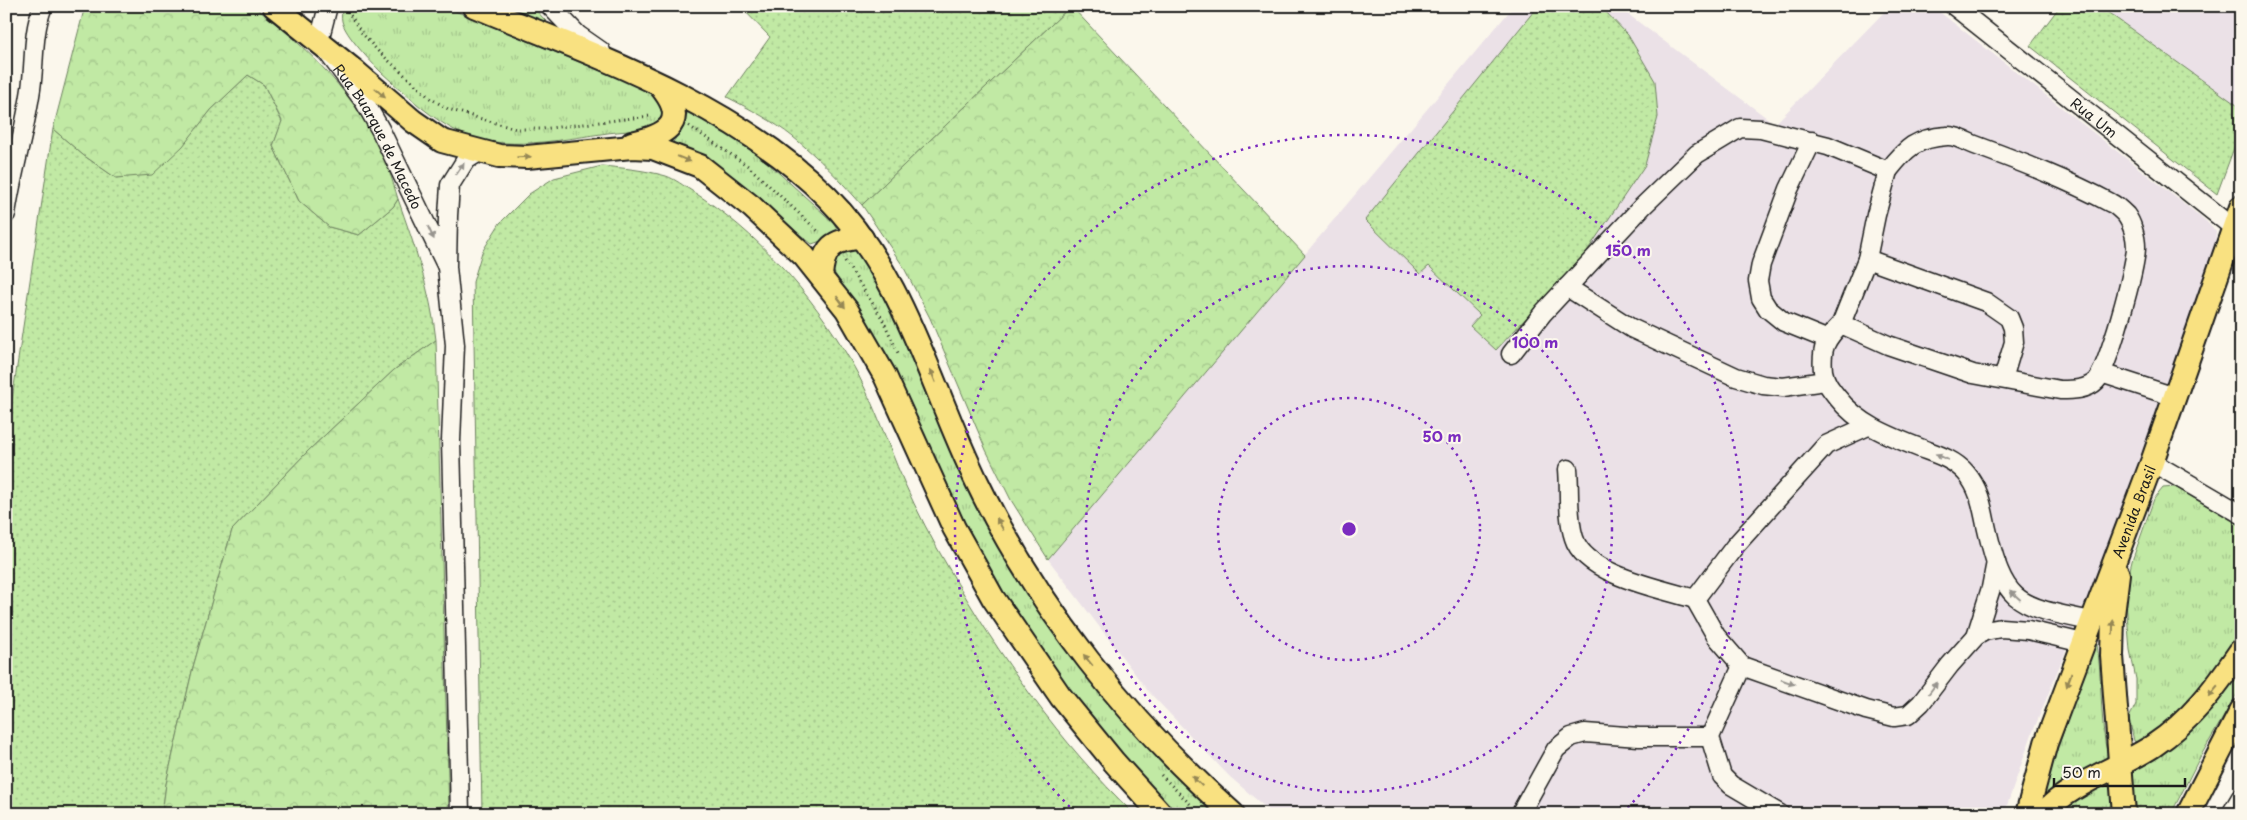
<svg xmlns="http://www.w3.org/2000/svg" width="2247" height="820" font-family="'Playpen Sans',sans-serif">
  <defs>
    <pattern id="grass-dots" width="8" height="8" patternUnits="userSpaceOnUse" patternTransform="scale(1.25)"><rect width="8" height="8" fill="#c1e9a4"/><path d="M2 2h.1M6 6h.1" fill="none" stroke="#a5c78d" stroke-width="1.8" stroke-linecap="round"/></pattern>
    <pattern id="forest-crowns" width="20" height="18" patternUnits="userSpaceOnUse" patternTransform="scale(1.25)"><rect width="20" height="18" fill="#c1e9a4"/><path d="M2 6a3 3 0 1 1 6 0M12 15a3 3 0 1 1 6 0" fill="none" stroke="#a5c78d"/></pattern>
    <pattern id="park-tufts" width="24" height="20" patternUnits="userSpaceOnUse" patternTransform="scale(1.25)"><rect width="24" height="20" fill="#c1e9a4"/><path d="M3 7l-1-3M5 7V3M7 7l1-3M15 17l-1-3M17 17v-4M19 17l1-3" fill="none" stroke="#a5c78d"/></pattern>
  </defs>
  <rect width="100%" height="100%" fill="#fbf7ec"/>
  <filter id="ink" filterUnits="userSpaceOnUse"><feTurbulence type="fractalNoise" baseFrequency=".02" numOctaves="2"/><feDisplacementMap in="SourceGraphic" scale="10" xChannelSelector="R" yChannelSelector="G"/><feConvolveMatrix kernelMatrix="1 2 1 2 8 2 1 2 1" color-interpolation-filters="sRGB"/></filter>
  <g filter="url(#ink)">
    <g fill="#ebe1e7">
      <polygon points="1514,6 1617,6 1775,124 1890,6 1932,6 2206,221 2216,232 2215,246 2131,482 2092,586 2032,734 2004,814 1273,814 1229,776 1148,691 1048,559"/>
      <polygon points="2060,6 2241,6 2241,129 2217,194 2030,46"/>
    </g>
    <g fill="url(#grass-dots)" stroke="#6e8260">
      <path d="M740,6H1071L862,205C841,181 818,157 793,137C773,121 750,109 727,97L770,37Z"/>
      <polygon points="1538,6 1599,6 1603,9 1628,35 1655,81 1658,117 1645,165 1581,260 1496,350 1470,326 1480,315 1429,266 1420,274 1365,220"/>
      <polygon points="2060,6 2099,6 2241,108 2241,129 2217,194 2030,46"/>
      <path d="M248,75L264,85L282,122L273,146L299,201L329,227L359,235L393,207L398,199C414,245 431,291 436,340L394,370L308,451L232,530L193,667L166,784L162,814H6V439L53,129L83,155L116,178L183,145L211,110Z"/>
      <path d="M602,166C623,168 645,170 666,176C675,179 684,186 692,191C757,232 811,293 849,358C872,397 886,441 904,482C917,511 932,540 948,567C999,656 1060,743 1134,814H482L473,282L482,252L500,223L529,194L554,178Z"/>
    </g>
    <g fill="url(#forest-crowns)" stroke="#6e8260">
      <path d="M85,6H253C302,42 348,88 377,141C386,159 392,179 398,199L393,207L359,235L329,227L299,201L273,146L282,121L264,85L248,75L211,110L183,146L152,175L116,178L83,155L53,129Z"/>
      <polygon points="1071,6 1305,255 1048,559 1011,500 986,450 930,318 903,266 862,205"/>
      <polygon points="436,340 449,814 162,814 166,784 193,667 232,530 308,451 394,370"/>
    </g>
    <g fill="url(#park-tufts)" stroke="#6e8260">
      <path d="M342,6H443L647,90L658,97L666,110L663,121C644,133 623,130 601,134C552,141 494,154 449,127C424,112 402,91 381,72C371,62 345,35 342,21C341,17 342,11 342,6Z"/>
      <polygon points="494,6 532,6 557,33"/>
      <path d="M688,110L718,127L759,155L834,223L838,231L830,238L812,244C780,220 754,189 719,169C704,160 683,157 673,142L683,128Z"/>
      <polygon points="855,248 890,303 982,507 1221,814 1176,814 1087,713 1046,662 974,547 889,359 830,266 837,252"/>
      <polygon points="2175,487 2241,526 2241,631 2188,708 2142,743 2134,741 2129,718 2136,704 2136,679 2130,650 2125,590 2132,561 2154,499 2163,488"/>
      <path d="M2096,638C2103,678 2099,718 2108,758L2064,779L2043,800L2055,756Z"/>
      <polygon points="2241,666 2241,687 2200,757 2171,814 2132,814 2133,768 2193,728 2214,706"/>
      <polygon points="2114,775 2116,814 2056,814"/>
    </g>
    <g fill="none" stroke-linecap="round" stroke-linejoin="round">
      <defs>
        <g id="minor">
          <path id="s1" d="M328,6L319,41L364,101L380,129L446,265"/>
          <polyline points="550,6 578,35 601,51"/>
          <path id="s2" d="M1954,6L2234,228"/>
          <polyline points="1812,141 1789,189 1761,264 1758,281 1761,298 1768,309 1784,322 1826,339"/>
          <path d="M6,214C12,172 25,131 31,89C35,61 32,33 43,6"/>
          <polyline points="1867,259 1876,215 1888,171"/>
          <polyline points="1567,287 1631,328 1736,377 1763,385 1783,387 1825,381"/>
          <polyline points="1841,324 1867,259 1986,302 2009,318 2013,328 2014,342 2003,379"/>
          <path d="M1511,354L1543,313L1642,207L1697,154L1740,128L1761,129L1828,146L1888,171C1906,148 1916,138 1947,136C1955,135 1967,142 1975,145C2021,162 2068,180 2111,203C2116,205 2122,211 2126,215C2132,223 2136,237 2136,247C2136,267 2108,369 2096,381C2087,390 2072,390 2060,390L1973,374L1888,345L1841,324C1825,340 1821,348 1823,371C1825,382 1830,388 1837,397C1858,424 1889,436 1920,448C1936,454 1954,459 1966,473C1979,488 1982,505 1986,525C2004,605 2015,605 2091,621"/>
          <polyline points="2101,373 2175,397"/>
          <polyline points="1868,426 1826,445 1735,546 1695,599 1716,636 1742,666 1866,710 1894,717 1908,715 1921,703 1950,665 1976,636 1985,631 2001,628 2028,630 2083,643"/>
          <polyline points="2152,462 2241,514"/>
          <path d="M1568,469C1570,491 1567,517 1574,538C1585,575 1662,589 1695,599"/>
          <polyline points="1976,636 1991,588 1996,562"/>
          <polyline points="1742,666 1710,737 1722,776 1731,785 1780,814"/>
          <polyline points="460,814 451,441 455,345 447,267 448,216 450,185 465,161 479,152"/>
          <polyline points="1520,814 1556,749 1571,737 1585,733 1639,737 1710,737"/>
          <polyline points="2231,814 2241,797"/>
        </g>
        <g id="major">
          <polyline points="274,6 356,72 413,121 442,141 499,156 527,157 632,147 653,148 700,166 752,207 804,256 847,310 885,376 954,528 993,598 1061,697 1114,762 1161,814"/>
          <path d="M474,6C594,55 735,104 827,197C905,275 930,386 977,482C1037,607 1129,722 1233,814"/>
          <path d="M632,143C668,135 689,122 661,87"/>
          <path d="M821,276C823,248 833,239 862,238"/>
          <polyline points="2118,574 2113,615 2112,656 2124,814"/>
          <path id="s3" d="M2027,814L2046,743L2152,462L2241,207"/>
          <path d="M2042,814C2074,781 2116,770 2153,746C2192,720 2215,688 2241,650"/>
          <polyline points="2188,814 2241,711"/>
        </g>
      </defs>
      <use href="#minor" stroke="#1c1c1c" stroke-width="21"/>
      <use href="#major" stroke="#1c1c1c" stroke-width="26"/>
      <g stroke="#1c1c1c" stroke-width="3" stroke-dasharray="1 4" stroke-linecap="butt">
        <polyline points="345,7 361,32 378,51 430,98 448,109 516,129 542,129 650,116"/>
        <polyline points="689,126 748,166 819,232"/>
        <polyline points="845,261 882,318 899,355"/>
        <polyline points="1161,775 1200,814"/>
      </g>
      <use href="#minor" stroke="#fbf7ec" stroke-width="18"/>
      <use href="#major" stroke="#f9e181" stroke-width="22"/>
    </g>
    <defs><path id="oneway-solid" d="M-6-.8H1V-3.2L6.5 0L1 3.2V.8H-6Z" transform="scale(1.25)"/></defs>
    <g fill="#968854">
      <use href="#oneway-solid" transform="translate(380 93) rotate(42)"/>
      <use href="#oneway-solid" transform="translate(524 157) rotate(-1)"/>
      <use href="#oneway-solid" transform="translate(684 159) rotate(22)"/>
      <use href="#oneway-solid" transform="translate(841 302) rotate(53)"/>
      <use href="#oneway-solid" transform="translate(933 376) rotate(-112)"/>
      <use href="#oneway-solid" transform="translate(1000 524) rotate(-119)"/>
      <use href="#oneway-solid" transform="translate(2113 627) rotate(-88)"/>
      <use href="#oneway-solid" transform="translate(1088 660) rotate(-129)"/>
      <use href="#oneway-solid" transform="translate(2069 680) rotate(110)"/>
      <use href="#oneway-solid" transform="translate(2213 691) rotate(130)"/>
      <use href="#oneway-solid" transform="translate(1197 781) rotate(-135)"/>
    </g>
    <g fill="#97948e">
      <use href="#oneway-solid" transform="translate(460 169) rotate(-56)"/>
      <use href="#oneway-solid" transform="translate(431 233) rotate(65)"/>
      <use href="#oneway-solid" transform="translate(1942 457) rotate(-155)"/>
      <use href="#oneway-solid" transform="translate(2015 595) rotate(-138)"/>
      <use href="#oneway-solid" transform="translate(1788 682) rotate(19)"/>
      <use href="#oneway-solid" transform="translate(1933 688) rotate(-53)"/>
    </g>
  </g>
  <g fill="none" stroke="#7b2cbf" stroke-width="2.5" stroke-dasharray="2.5 5">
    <circle cx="1349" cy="529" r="131"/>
    <circle cx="1349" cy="529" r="263"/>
    <path d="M1075 812A394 394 0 1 1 1623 812"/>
  </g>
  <g text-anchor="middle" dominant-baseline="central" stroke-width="4" stroke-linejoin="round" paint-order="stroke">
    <g font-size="14" fill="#1c1c1c" stroke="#fbf7ec">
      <text stroke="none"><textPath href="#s2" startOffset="179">Rua Um</textPath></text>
      <text stroke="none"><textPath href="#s1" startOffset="149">Rua Buarque de Macedo</textPath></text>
      <text stroke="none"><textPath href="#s3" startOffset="321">Avenida Brasil</textPath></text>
    </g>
  </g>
  <circle cx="1349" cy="529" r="8" fill="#7b2cbf" stroke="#fbf7ec" stroke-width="2.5"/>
  <g font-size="15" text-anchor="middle" font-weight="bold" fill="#7b2cbf" stroke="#fbf7ec" stroke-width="4" stroke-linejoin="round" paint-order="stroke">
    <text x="1628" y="256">150 m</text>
    <text x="1535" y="348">100 m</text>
    <text x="1442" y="442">50 m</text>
  </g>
  <rect width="2247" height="820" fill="none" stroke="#fbf7ec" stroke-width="25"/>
  <rect x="12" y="12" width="2222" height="795" fill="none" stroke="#1c1c1c" stroke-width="2" filter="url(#ink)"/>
  <path d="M2054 778v8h131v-8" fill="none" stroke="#1c1c1c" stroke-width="2.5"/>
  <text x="2062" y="778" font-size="15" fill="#1c1c1c" stroke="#fbf7ec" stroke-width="4" paint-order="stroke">50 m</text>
</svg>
